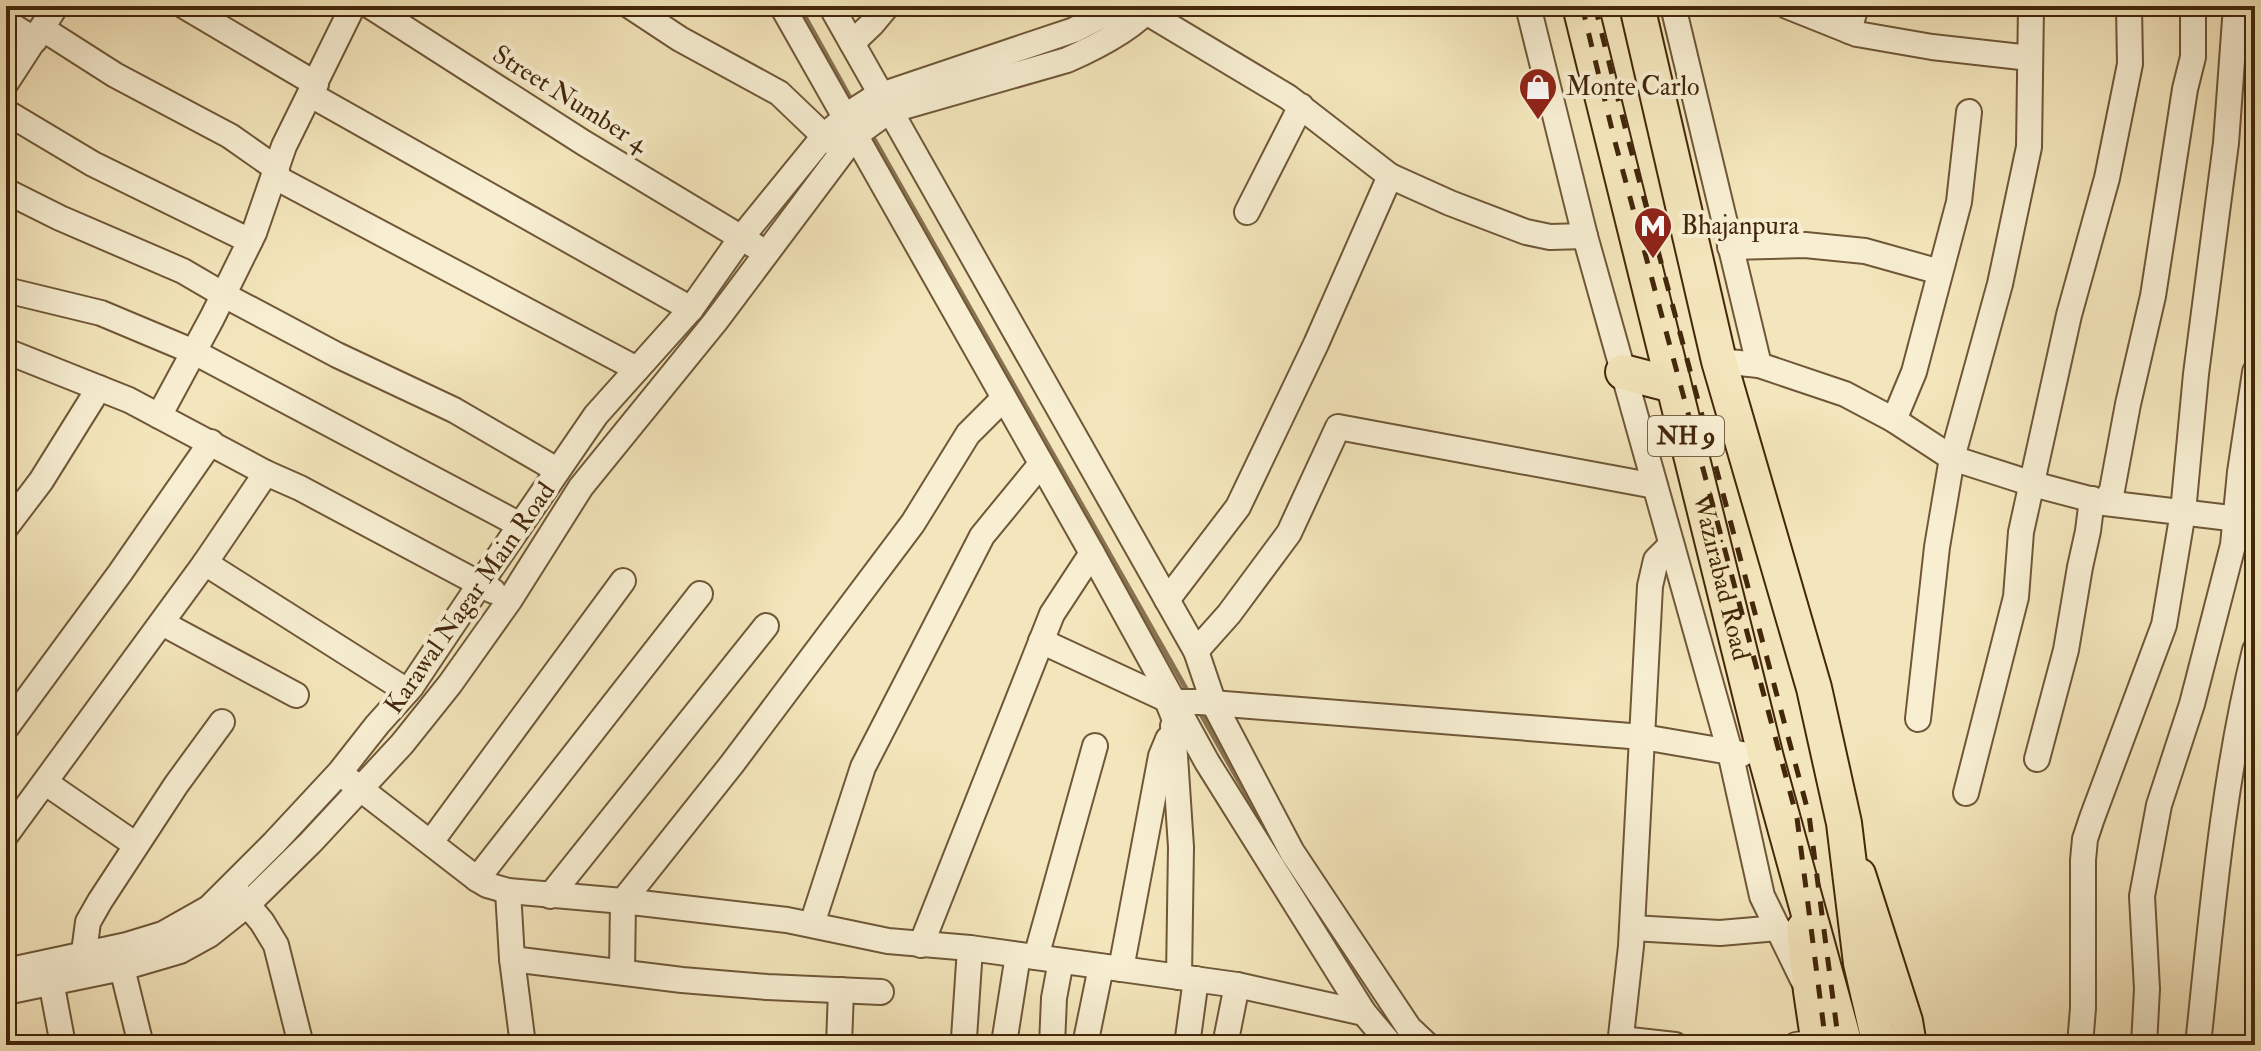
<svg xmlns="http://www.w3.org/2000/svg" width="2261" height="1051" font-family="'IM FELL Double Pica',serif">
  <rect width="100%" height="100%" fill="#f4e6bc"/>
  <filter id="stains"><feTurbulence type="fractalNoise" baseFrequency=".0025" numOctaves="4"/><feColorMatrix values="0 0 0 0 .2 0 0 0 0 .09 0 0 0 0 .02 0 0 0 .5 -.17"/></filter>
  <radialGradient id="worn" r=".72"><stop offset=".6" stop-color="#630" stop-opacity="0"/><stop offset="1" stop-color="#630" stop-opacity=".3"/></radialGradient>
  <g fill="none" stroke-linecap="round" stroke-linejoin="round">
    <g stroke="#897351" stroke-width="5">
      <polyline points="799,6 853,103"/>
      <polyline points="870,132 1189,694"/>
      <polyline points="1198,709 1270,836"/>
    </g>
    <defs>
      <g id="minor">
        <polyline points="184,6 316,84"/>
        <polyline points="370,6 584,143 755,246"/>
        <polyline points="630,6 680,39 779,93 824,136 835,144"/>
        <polyline points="782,6 1092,553 1207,762 1364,1013 1391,1045"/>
        <polyline points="831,6 1196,651 1214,704 1292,852 1409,1028 1427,1045"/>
        <polyline points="1528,6 1585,236 1730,752 1762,896 1803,980"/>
        <polyline points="1673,6 1759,365"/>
        <polyline points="1787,6 1857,34 1932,47 2030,58"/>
        <polyline points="1146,12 1288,97 1390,176 1450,203 1526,232 1550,237 1585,236"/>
        <polyline points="6,22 35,40"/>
        <polyline points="43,29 115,75 230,136 277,169"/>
        <polyline points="1849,31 1856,6"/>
        <polyline points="852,43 872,24 887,6"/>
        <polyline points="6,83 56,6"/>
        <polyline points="311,95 691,309"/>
        <polyline points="6,112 93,164 250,241"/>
        <polyline points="275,177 637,369"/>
        <polyline points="6,191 60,218 183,271 224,295 337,355 454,410 557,470"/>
        <polyline points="1247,212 1301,106"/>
        <polyline points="1730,247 1805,245 1865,251 1940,272"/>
        <polyline points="6,290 101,313 194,352 520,525"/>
        <polyline points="6,351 129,400 266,473 300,488 493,591"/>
        <polyline points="1719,361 1759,365 1845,394 1894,420 1952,458 2033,484 2105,503 2255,521"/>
        <polyline points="159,416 212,318 254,233 284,146 353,6"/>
        <polyline points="1894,420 1914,372 1959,202 1969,112"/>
        <polyline points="2105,503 2112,490 2128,404 2153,296 2185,89 2193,57 2193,6"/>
        <polyline points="6,527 41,481 99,388"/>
        <polyline points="205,563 407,691"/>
        <polyline points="1167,600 1238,507 1316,344 1390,176"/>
        <polyline points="162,623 296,695"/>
        <polyline points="1041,641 1166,699 1179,702 1200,702 1643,737 1742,754"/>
        <polyline points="1196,651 1229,614 1289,533 1338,427 1655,486"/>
        <polyline points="1169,705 1175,720 1173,726 1181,847 1179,977"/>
        <polyline points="1918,719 1937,547 1952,458 2000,284 2029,147 2031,6"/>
        <polyline points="6,728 120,573 211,442"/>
        <polyline points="2037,759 2066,650 2080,567 2088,531 2092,499"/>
        <polyline points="349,780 477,879 487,885 508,891 623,901 787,920 888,941 970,948 1237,985 1364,1013"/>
        <polyline points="46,783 136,845"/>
        <polyline points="1966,793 2016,597 2021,532 2069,315 2107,178 2130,64 2129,6"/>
        <polyline points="6,835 205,563 266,473"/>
        <polyline points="431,842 623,581"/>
        <polyline points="477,879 700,594"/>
        <polyline points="508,891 512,959 523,1045"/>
        <polyline points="237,892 262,922 276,945 301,1045"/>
        <polyline points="550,896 766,626"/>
        <polyline points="812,924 863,767 982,536 1041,464"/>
        <polyline points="1632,928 1720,933 1778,928"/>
        <polyline points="921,945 1052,614 1092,553"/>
        <polyline points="84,952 88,922 100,901 176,785 222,722"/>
        <polyline points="1036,957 1095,746"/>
        <polyline points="512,959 682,980 767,987 881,992"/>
        <polyline points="122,968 141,1045"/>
        <polyline points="1121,969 1161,756 1168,739"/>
        <polyline points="6,971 127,945 163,934 209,908 274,843 340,772 377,725 411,687 480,584 596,415 691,309 741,238 824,136 853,111 875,97 1074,30 1121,6"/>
        <polyline points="622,972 623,901 732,764 913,523 968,434 1003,399"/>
        <polyline points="51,981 63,1045"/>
        <path d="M6,992L122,968L180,951L209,935L248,904L311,842L402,744L450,684L509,601L581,487L715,322L844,150L864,129L889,111L1067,60C1094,48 1133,29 1151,6"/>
        <polyline points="1005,1037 1018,955"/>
        <polyline points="964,1038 970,948"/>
        <polyline points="1621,1039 1675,1045"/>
        <polyline points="839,1045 841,990"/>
        <polyline points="1052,1045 1054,998 1061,961"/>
        <polyline points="1085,1045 1101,967"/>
        <polyline points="1187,1045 1196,979"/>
        <polyline points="1225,1045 1237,985"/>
        <polyline points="1620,1045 1631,946 1650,586 1656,560 1671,545"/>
        <polyline points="1796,1045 1817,1042"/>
        <polyline points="2080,1045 2083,1008 2083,860 2085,839 2092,818 2164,625 2183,512 2196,374 2226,143 2236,6"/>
        <polyline points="2144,1045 2147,989 2142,896 2159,805 2192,704 2233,545 2240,472 2255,372"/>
        <path d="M2198,1045C2212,913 2223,779 2255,650"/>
      </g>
      <g id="major">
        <polyline points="1860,874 1907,1021 1911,1045"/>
        <polyline points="1802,928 1809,991 1817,1045"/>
      </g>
      <g id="highway">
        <path id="s1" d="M1580,6L1766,758L1845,1045"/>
        <polyline points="1637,6 1719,361 1814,688 1844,823 1861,963 1880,1045"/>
        <polyline points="1623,372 1673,385"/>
      </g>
    </defs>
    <use href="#minor" stroke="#6f5737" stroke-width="28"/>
    <use href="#major" stroke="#43270b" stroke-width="34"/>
    <use href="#highway" stroke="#43270b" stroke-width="38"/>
    <use href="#minor" stroke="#f8efd3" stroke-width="24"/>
    <use href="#major" stroke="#f4e6bc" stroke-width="30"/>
    <use href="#highway" stroke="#f4e6bc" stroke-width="34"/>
    <g stroke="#43270b" stroke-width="5" stroke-dasharray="14 14" stroke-linecap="butt">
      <polyline points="1582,6 1614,138 1797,818 1826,1045"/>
      <polyline points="1595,6 1627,135 1809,815 1839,1045"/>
    </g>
  </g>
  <defs>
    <symbol id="shop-pin" viewBox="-11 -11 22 30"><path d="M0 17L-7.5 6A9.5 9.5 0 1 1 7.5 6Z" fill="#8f2418" stroke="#f8efd3"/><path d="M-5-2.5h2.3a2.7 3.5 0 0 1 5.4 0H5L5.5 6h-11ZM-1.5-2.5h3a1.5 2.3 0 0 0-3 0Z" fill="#fff"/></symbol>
    <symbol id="metro-pin" viewBox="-11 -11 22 30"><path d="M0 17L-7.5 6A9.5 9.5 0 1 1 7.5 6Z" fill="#8f2418" stroke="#f8efd3"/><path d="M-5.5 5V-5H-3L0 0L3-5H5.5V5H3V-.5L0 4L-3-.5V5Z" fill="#fff"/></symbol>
  </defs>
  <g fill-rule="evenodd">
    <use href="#shop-pin" x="1516" y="65" width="44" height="60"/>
    <use href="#metro-pin" x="1631" y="204" width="44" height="60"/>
  </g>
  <g text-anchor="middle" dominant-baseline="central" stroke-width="8" stroke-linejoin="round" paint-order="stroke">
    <rect fill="#f8efd3" stroke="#796347" stroke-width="2" x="1648" y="416" width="76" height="40" rx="6"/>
    <g font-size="24" font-weight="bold" fill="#43270b">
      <text x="1686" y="436">NH 9</text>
    </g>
    <g font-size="26" fill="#43270b" stroke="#f8efd3" text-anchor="start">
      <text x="1566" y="87">Monte Carlo</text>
      <text x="1681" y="226">Bhajanpura</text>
    </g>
    <g font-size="26" fill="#43270b" stroke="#f8efd3">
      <text transform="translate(570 99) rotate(32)">Street Number 4</text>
      <text stroke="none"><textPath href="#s1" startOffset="588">Wazirabad Road</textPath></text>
      <text transform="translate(470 598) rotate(-55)">Karawal Nagar Main Road</text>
    </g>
  </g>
  <rect width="2261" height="1051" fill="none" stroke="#f4e6bc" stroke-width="32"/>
  <rect x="8" y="8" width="2245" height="1035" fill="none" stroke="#43270b" stroke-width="4"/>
  <rect x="16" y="16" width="2229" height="1019" fill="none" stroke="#43270b" stroke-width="2"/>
  <rect width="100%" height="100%" filter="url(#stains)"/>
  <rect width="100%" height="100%" fill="url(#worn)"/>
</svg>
